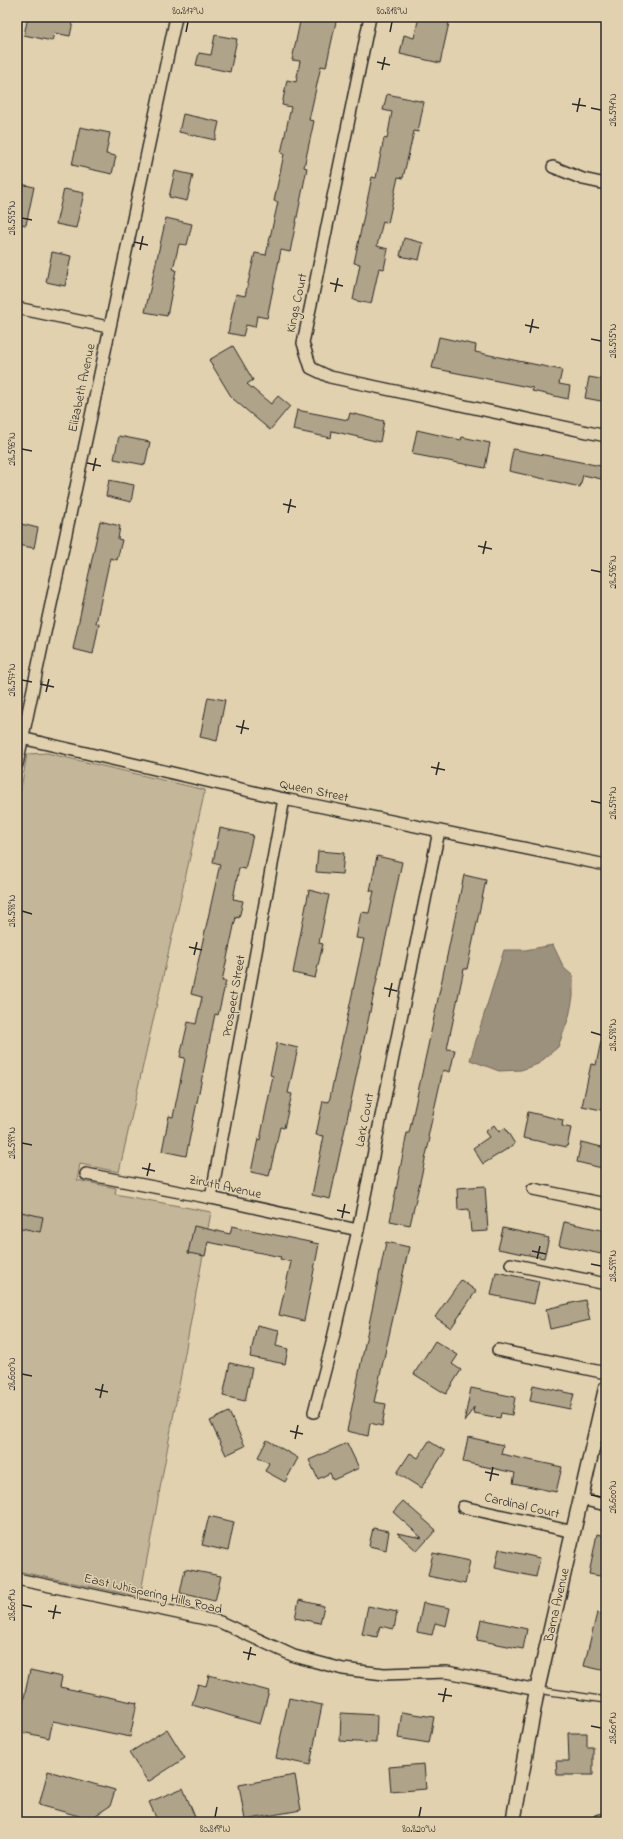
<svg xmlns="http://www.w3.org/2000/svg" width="623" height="1839" font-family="'Indie Flower',sans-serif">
  <rect width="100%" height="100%" fill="#e2d1ae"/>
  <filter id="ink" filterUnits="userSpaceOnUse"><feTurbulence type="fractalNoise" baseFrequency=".025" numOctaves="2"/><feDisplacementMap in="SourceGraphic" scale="8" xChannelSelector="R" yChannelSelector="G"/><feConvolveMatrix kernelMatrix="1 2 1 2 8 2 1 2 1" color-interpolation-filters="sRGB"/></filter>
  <g filter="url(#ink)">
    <polygon fill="#c4b699" stroke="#787062" points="47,753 205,790 119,1172 80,1164 77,1180 116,1188 115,1194 211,1212 140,1597 17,1571 17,811 27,754"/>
    <polygon fill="#9c917c" stroke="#6f685c" points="553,945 564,968 573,976 573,997 569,1017 558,1047 538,1064 521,1070 499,1071 470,1060 504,950 525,950"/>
    <g fill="#afa38a" stroke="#2b2b2b">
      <polygon points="28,17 74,17 70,36 54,33 52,41 24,35"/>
      <polygon points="301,17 337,17 326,67 321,66 309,120 314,121 304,167 307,168 290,252 281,250 267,318 257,316 255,327 246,325 243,336 228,333 236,294 245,296 255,253 266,255 278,202 274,201 284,154 281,153 291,107 282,105 287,80 296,82 300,61 292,60"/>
      <polygon points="419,17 449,23 440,63 400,54 404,35 414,38"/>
      <polygon points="215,35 237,39 230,72 196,65 199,53 211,55"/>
      <polygon points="387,94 424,102 418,132 414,131 403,178 398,177 388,223 383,221 377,246 388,249 384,269 379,268 371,304 353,300 360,264 354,263 372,177 376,178 384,138 387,139 392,112 383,110"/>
      <polygon points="183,114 219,122 215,140 179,132"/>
      <polygon points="80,127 110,133 106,154 116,156 112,174 72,165"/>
      <polygon points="175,171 193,175 187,201 169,197"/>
      <polygon points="17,183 34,187 26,225 17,223"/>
      <polygon points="64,189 84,193 76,228 56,224"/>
      <polygon points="166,218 192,224 187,245 179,244 173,269 176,270 167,316 145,312"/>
      <polygon points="404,238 423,243 419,260 400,256"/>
      <polygon points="52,252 71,256 65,286 46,282"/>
      <polygon points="439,337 476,345 475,352 562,370 559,384 570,386 568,399 532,391 533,388 432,368"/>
      <polygon points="233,346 253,380 247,384 271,404 278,396 290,406 270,430 232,398 209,360"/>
      <polygon points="589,377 606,380 606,402 585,398"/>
      <polygon points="297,410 348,420 350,413 384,421 380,442 332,431 331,438 293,430"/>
      <polygon points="417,430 461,440 462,437 490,443 485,468 412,454"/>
      <polygon points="119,436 150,442 145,465 114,459"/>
      <polygon points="513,449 606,467 606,480 583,475 580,487 509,471"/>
      <polygon points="109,480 134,485 131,502 106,496"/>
      <polygon points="100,521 120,526 118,539 122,540 117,560 110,558 96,623 99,624 93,654 73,649"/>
      <polygon points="17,523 38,528 34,548 17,545"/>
      <polygon points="208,697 225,700 217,741 200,737"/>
      <polygon points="220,828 253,835 245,869 239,868 233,899 243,901 239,918 236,917 222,981 226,981 218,1015 215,1014 186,1156 162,1151 169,1116 173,1117 185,1058 180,1057 188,1022 196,1024 202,997 191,994 220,864 213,862"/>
      <polygon points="318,851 344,853 342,874 316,872"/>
      <polygon points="377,856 402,862 330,1199 312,1195 324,1136 316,1135 323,1101 329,1102 364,939 356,938 361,912 369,913 374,891 370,891"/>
      <polygon points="464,875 486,880 467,969 464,969 447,1049 455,1050 450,1072 443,1070 428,1137 430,1138 410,1225 390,1221 407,1133 409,1133 431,1032"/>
      <polygon points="309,890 329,895 319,943 323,944 315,978 293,973"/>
      <polygon points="601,1041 606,1042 606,1111 582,1106 591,1064 596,1065"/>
      <polygon points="277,1043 298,1048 288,1093 292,1094 284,1128 280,1127 269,1176 251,1172 258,1139 260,1140 273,1076 270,1075"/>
      <polygon points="528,1112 563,1120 562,1126 571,1128 567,1147 523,1138"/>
      <polygon points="494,1125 499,1132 505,1128 515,1144 483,1164 473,1148 489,1137 485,1132"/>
      <polygon points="581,1142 606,1148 606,1169 577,1162"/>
      <polygon points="485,1186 488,1231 471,1232 469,1209 458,1210 457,1188"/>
      <polygon points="17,1211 43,1217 40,1232 17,1227"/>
      <polygon points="564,1222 606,1231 601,1254 559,1245"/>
      <polygon points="194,1226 230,1234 232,1226 319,1244 304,1321 279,1315 291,1262 280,1259 281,1257 208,1242 205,1256 188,1253"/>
      <polygon points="503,1228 549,1238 544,1258 498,1249"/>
      <polygon points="386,1242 409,1247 374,1402 386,1404 382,1426 370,1423 368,1436 347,1431"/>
      <polygon points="496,1272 539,1281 534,1304 491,1295"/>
      <polygon points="461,1280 476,1291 451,1328 435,1317"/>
      <polygon points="585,1300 590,1320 550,1329 546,1309"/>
      <polygon points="257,1325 279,1330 276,1346 288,1349 285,1364 250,1357"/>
      <polygon points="435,1341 458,1355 452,1364 461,1370 446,1394 414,1374"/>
      <polygon points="230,1363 252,1368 245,1401 223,1396"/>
      <polygon points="533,1385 574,1394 570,1409 530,1401"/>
      <polygon points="471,1388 515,1397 512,1415 501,1413 500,1418 473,1413 474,1407 464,1422"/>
      <polygon points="229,1412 245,1446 226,1455 210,1421"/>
      <polygon points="468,1437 503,1445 501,1454 562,1467 556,1492 513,1483 515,1473 463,1462"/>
      <polygon points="267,1440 298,1458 285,1482 265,1471 269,1463 258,1457"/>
      <polygon points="429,1441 445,1451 421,1488 397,1473 410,1453 418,1458"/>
      <polygon points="347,1443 359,1468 333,1480 330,1473 318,1479 309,1460"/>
      <polygon points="403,1501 436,1530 417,1551 397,1533 422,1538 393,1512"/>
      <polygon points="209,1516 234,1522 228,1551 202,1545"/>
      <polygon points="373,1528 389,1531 386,1550 369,1546"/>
      <polygon points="597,1534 606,1536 606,1577 589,1574"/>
      <polygon points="499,1549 540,1558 536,1577 495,1568"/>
      <polygon points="433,1553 470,1561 465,1584 428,1576"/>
      <polygon points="185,1569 221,1576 215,1601 180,1593"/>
      <polygon points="299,1600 324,1606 320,1623 295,1618"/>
      <polygon points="423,1603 450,1608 446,1626 435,1623 432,1635 417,1632"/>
      <polygon points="368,1606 397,1612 394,1629 380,1626 377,1637 362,1634"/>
      <polygon points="597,1613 606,1615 606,1671 584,1666"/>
      <polygon points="481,1619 527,1629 523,1649 477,1640"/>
      <polygon points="30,1670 62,1677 60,1687 137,1703 130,1737 53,1721 49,1738 17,1731"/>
      <polygon points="209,1675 269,1691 260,1724 192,1705 198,1684 206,1686"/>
      <polygon points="289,1698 322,1705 310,1765 276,1758"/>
      <polygon points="402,1712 434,1717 429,1743 398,1738"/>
      <polygon points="341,1713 377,1715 376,1743 340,1741"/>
      <polygon points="167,1729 185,1758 148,1782 129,1753"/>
      <polygon points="568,1733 587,1733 587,1747 593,1747 593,1775 557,1775 556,1761 569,1761"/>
      <polygon points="424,1764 426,1789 391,1792 389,1767"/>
      <polygon points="48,1771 115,1790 110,1806 90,1819 39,1805"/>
      <polygon points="295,1775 301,1810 245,1820 239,1785"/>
      <polygon points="183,1788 197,1822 158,1822 149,1802"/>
    </g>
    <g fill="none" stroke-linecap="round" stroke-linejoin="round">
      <defs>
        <polyline id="service" points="538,1690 606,1700"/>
        <g id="minor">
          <polyline points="370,17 303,343 311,368 330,377 606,436"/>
          <polyline points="553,167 583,179 606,184"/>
          <polyline points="17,308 108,327"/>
          <polyline points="17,737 284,799 606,865"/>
          <polyline points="17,764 176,17"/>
          <polyline points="86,1174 211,1198 358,1230"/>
          <polyline points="533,1189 606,1204"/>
          <polyline points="211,1198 284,799"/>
          <polyline points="511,1264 606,1284"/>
          <polyline points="498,1350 606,1373"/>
          <polyline points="314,1412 331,1347 358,1230 439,831"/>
          <polyline points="581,1499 606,1505"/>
          <polyline points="463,1507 574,1532"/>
          <polyline points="17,1579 220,1622 294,1656 343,1669 384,1674 447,1672 537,1690"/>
        </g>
        <g id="tertiary">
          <polyline points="513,1822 537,1690 606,1388"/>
          <polyline points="599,1822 606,1821"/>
        </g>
      </defs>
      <use href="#service" stroke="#2b2b2b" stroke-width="8"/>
      <use href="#minor" stroke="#2b2b2b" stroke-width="14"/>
      <use href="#tertiary" stroke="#2b2b2b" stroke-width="17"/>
      <use href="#service" stroke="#e2d1ae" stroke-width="5.5"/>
      <use href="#minor" stroke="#e2d1ae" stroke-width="11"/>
      <use href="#tertiary" stroke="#e2d1ae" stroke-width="14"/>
    </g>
  </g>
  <path fill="none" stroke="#2b2b2b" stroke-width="1.5" d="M186,32L188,22M390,32L392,22M377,62L390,65M382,70L385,57M572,104L586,106M591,108L601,110M577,112L580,98M22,218L32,220M134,242L148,245M140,250L143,236M330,283L343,286M335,292L338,278M525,325L539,328M530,333L533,319M591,339L601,341M22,449L32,451M87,463L101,466M93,471L96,458M283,504L296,507M288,513L291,499M478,546L492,549M483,554L486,541M591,570L601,572M22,680L32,682M40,684L54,687M46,692L49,679M236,726L249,729M241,734L244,720M431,767L445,770M436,775L439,762M591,801L601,803M22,911L32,914M189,947L202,950M194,955L197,942M384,988L397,991M389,997L392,983M591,1032L601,1035M22,1143L32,1145M142,1168L155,1171M147,1176L150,1163M337,1210L350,1213M342,1218L345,1204M532,1251L546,1254M537,1259L540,1246M591,1264L601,1266M22,1374L32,1376M95,1389L108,1392M100,1398L103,1384M290,1431L303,1434M295,1439L298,1425M485,1472L499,1475M490,1481L493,1467M591,1495L601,1497M22,1605L32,1607M48,1611L61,1613M53,1619L56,1605M243,1652L256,1655M248,1660L251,1647M438,1694L452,1696M443,1702L446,1688M591,1726L601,1728M215,1817L217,1807M419,1817L421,1807"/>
  <g text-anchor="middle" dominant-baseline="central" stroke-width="3" stroke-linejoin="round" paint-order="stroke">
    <g font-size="13" fill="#2b2b2b" stroke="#e2d1ae">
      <text transform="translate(297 303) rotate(-78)">Kings Court</text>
      <text transform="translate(82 388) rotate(-78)">Elizabeth Avenue</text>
      <text transform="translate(314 791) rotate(12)">Queen Street</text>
      <text transform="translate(234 996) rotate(-80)">Prospect Street</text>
      <text transform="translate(365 1120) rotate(-79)">Lark Court</text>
      <text transform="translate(225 1187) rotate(12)">Ziruth Avenue</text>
      <text transform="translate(522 1506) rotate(13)">Cardinal Court</text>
      <text transform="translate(153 1594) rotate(13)">East Whispering Hills Road</text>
      <text transform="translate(557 1605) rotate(-77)">Barna Avenue</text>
    </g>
  </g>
  <rect width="623" height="1839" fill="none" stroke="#e2d1ae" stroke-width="44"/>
  <rect x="22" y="22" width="579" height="1795" fill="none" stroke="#2b2b2b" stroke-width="1.5"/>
  <g font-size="10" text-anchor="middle" fill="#2b2b2b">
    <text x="188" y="14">80.817°W</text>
    <text x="392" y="14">80.818°W</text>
    <text transform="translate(612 110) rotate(-90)" y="4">28.594°N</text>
    <text transform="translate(11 218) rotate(-90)" y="4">28.595°N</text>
    <text transform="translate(612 341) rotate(-90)" y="4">28.595°N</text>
    <text transform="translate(11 449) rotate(-90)" y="4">28.596°N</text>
    <text transform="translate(612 572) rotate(-90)" y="4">28.596°N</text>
    <text transform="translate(11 680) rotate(-90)" y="4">28.597°N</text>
    <text transform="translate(612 803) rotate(-90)" y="4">28.597°N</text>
    <text transform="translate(11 911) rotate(-90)" y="4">28.598°N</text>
    <text transform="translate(612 1035) rotate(-90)" y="4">28.598°N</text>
    <text transform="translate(11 1143) rotate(-90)" y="4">28.599°N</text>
    <text transform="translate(612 1266) rotate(-90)" y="4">28.599°N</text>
    <text transform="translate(11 1374) rotate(-90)" y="4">28.600°N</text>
    <text transform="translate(612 1497) rotate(-90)" y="4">28.600°N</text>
    <text transform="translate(11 1605) rotate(-90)" y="4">28.601°N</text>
    <text transform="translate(612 1728) rotate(-90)" y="4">28.601°N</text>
    <text x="215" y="1832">80.819°W</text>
    <text x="419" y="1832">80.820°W</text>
  </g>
</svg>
